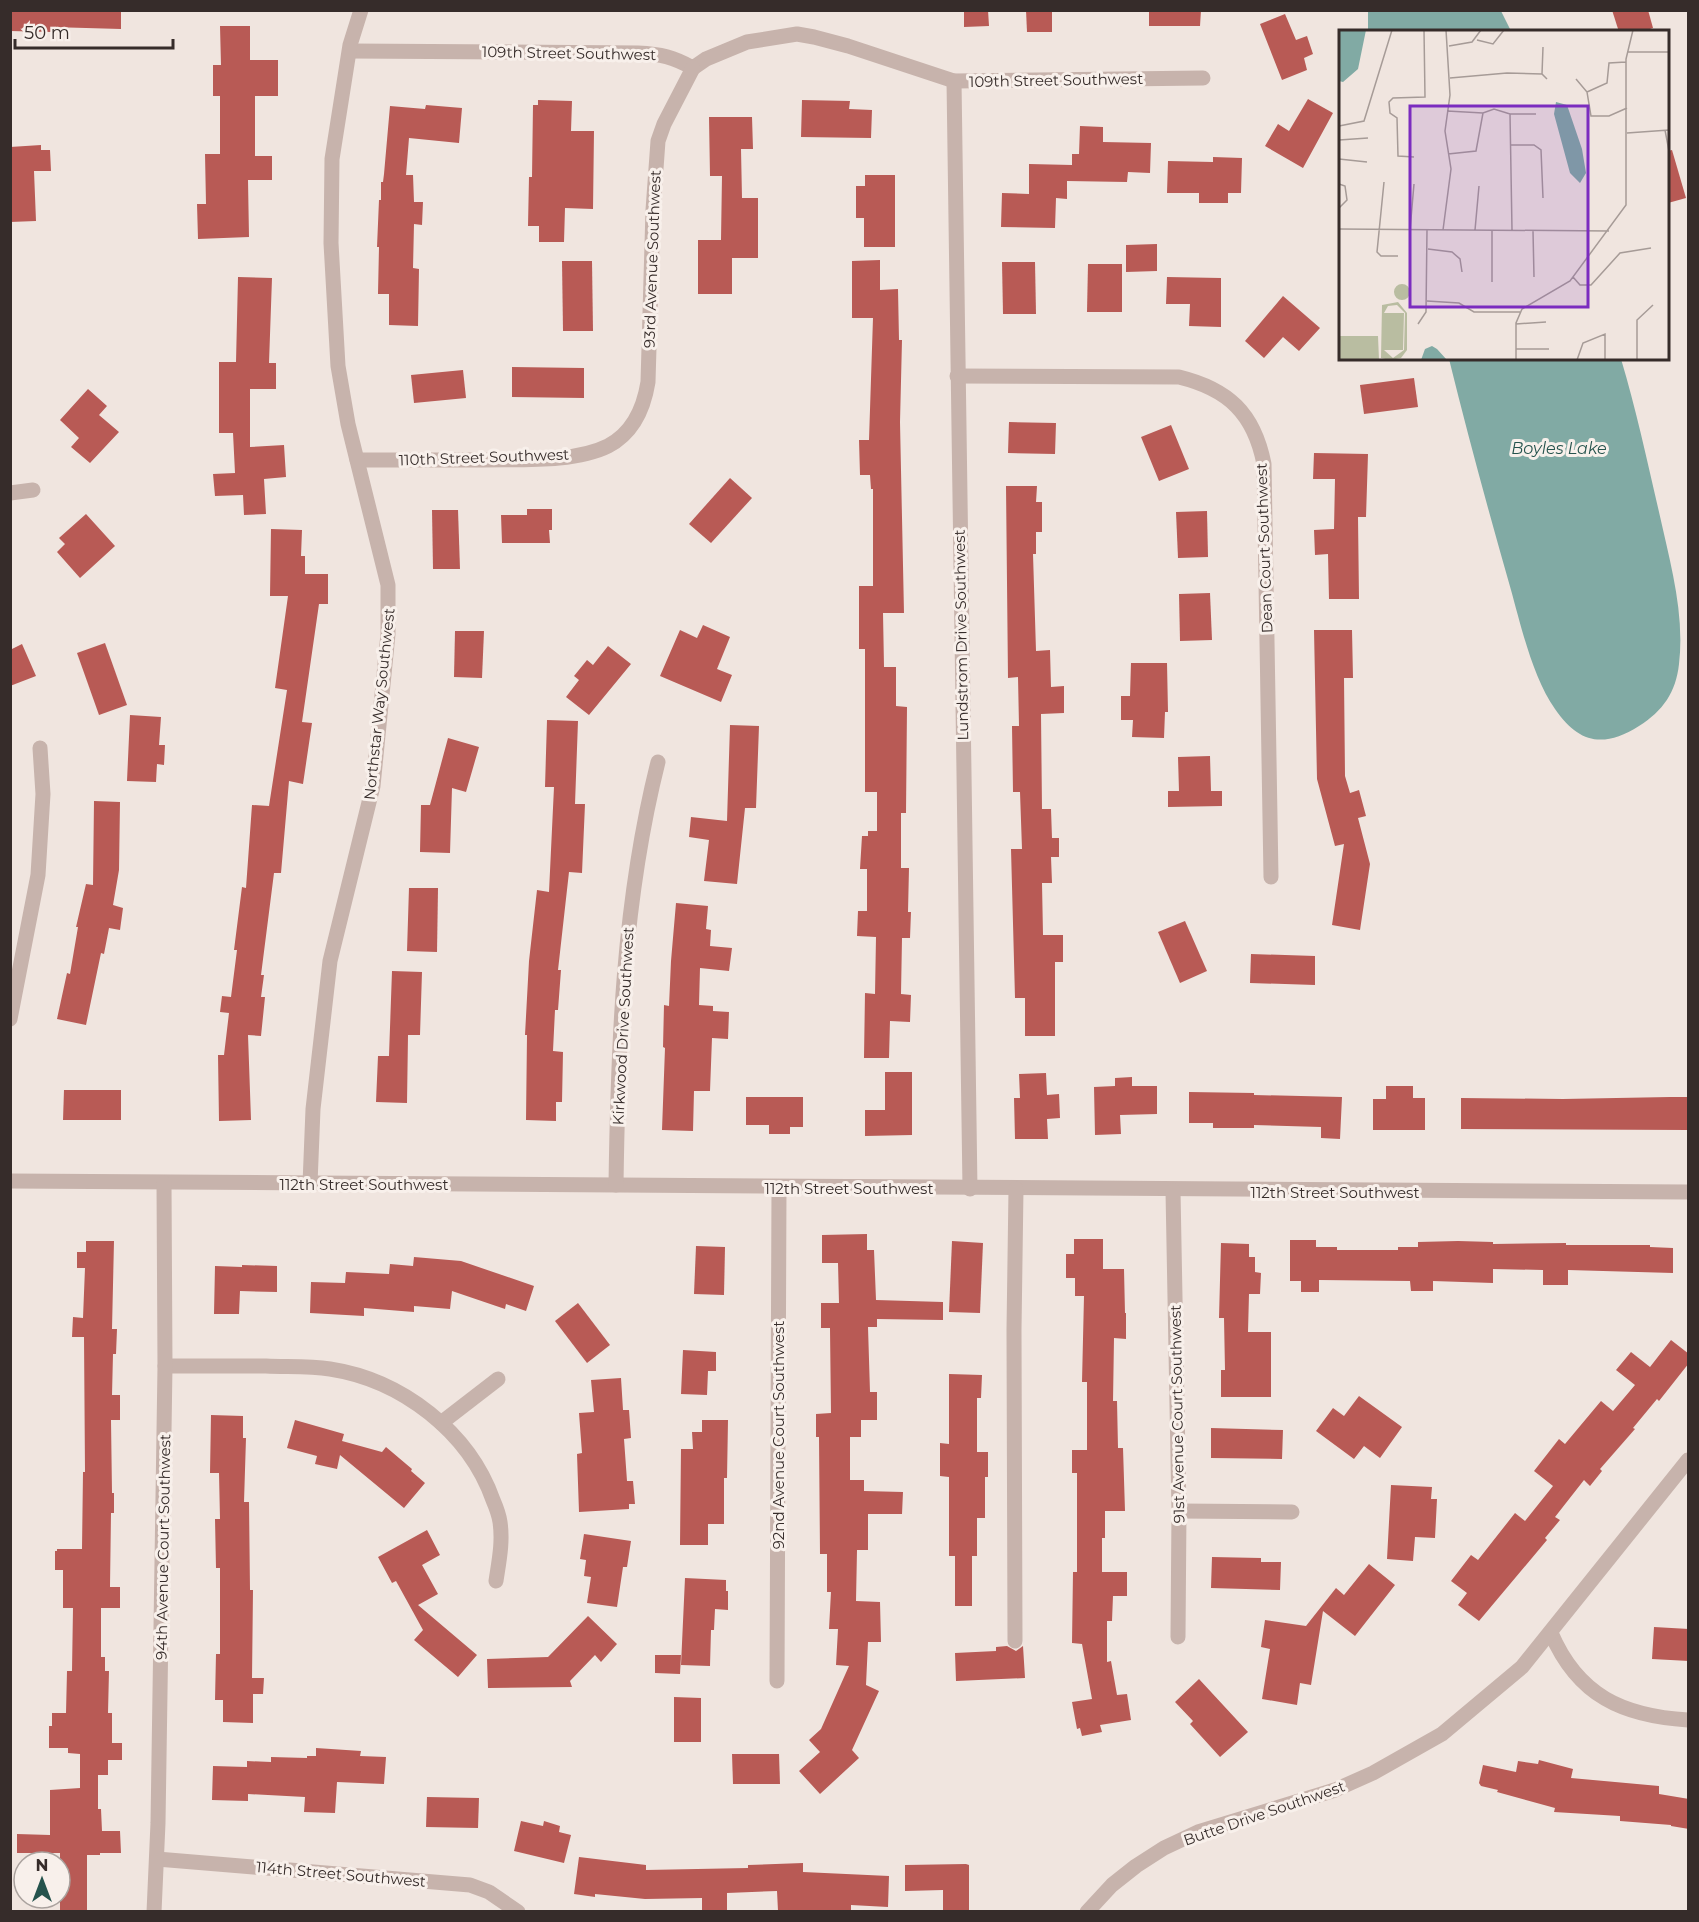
<svg xmlns="http://www.w3.org/2000/svg" width="1699" height="1922" font-family="Montserrat,sans-serif">
  <rect width="100%" height="100%" fill="#f0e5df"/>
  <g fill="#81aaa4">
    <polygon points="1368,11 1501,11 1511,31 1368,31"/>
    <path d="M1449,359H1621C1636,409 1647,460 1659,512C1670,562 1685,613 1679,664C1676,692 1663,711 1639,726C1604,748 1579,744 1555,709C1533,678 1521,626 1511,590C1489,513 1468,436 1449,359Z"/>
  </g>
  <g fill="#b85a55">
    <polygon points="10,10 121,10 121,29 51,27 51,32 10,31"/>
    <polygon points="964,10 988,10 989,26 964,27"/>
    <polygon points="1026,10 1052,10 1052,32 1027,32"/>
    <polygon points="1149,10 1201,10 1200,26 1149,26"/>
    <polygon points="1612,10 1648,10 1653,28 1641,32 1619,32"/>
    <polygon points="1285,14 1296,40 1307,36 1313,54 1304,58 1307,70 1282,80 1260,24"/>
    <polygon points="220,26 250,26 250,60 278,60 278,96 255,96 255,156 272,156 272,180 248,180 249,237 198,239 197,204 206,204 205,154 220,154 220,96 213,96 213,65 221,65"/>
    <polygon points="1308,99 1333,113 1303,168 1265,146 1278,124 1289,131"/>
    <polygon points="538,100 572,101 571,131 594,131 593,209 565,208 564,242 539,242 539,226 528,226 529,177 532,177 533,105 538,105"/>
    <polygon points="802,100 850,101 849,109 872,110 871,138 801,137"/>
    <polygon points="426,105 462,108 459,143 409,138 406,175 413,175 414,202 423,202 422,225 414,224 413,268 419,269 418,326 389,325 389,294 378,294 379,247 377,247 379,200 381,200 381,182 383,182 384,174 390,106 425,109"/>
    <polygon points="709,117 752,117 753,149 741,149 742,198 758,198 758,258 732,258 732,294 698,294 698,240 721,240 722,176 710,176"/>
    <polygon points="1080,126 1103,127 1103,142 1151,143 1150,173 1128,172 1127,182 1067,181 1067,199 1056,198 1055,228 1001,227 1002,193 1029,194 1029,164 1072,165 1072,154 1079,154"/>
    <polygon points="41,145 41,150 50,150 51,171 34,171 36,221 10,222 10,147"/>
    <polygon points="1672,150 1686,198 1668,203 1668,151"/>
    <polygon points="1213,157 1242,158 1241,193 1228,193 1228,203 1199,203 1199,193 1167,193 1168,161 1213,162"/>
    <polygon points="865,175 895,175 895,247 864,247 864,218 856,218 856,186 865,186"/>
    <polygon points="1157,244 1157,271 1126,272 1126,245"/>
    <polygon points="880,260 880,290 898,289 899,340 902,340 900,422 904,613 883,613 884,667 896,667 896,706 907,707 906,813 901,813 901,868 909,868 908,912 911,912 910,938 902,938 901,994 911,995 910,1022 890,1021 889,1058 864,1058 865,993 875,994 876,937 857,936 858,911 867,911 867,869 860,869 862,836 868,836 868,831 877,831 877,792 865,792 865,649 859,649 859,586 873,586 873,489 871,489 870,475 860,475 859,440 869,440 873,318 852,318 852,261"/>
    <polygon points="562,261 592,261 593,331 563,331"/>
    <polygon points="1002,262 1035,262 1036,314 1003,314"/>
    <polygon points="1088,264 1122,264 1122,312 1087,312"/>
    <polygon points="238,277 272,278 269,363 276,363 276,389 250,389 250,447 284,445 286,477 264,479 266,514 244,515 243,495 215,496 213,474 235,473 233,433 219,433 219,362 236,362"/>
    <polygon points="1167,277 1221,278 1221,327 1189,326 1190,304 1166,304"/>
    <polygon points="1283,296 1320,328 1299,351 1283,337 1264,358 1245,341"/>
    <polygon points="512,367 584,368 584,398 512,397"/>
    <polygon points="463,370 466,398 414,403 411,375"/>
    <polygon points="1414,378 1418,407 1364,414 1360,385"/>
    <polygon points="88,389 107,406 99,415 119,432 90,463 71,447 79,438 60,420"/>
    <polygon points="1009,422 1056,423 1055,454 1008,453"/>
    <polygon points="1171,425 1189,469 1159,481 1141,437"/>
    <polygon points="1314,453 1368,454 1366,517 1358,517 1359,599 1329,599 1328,554 1315,555 1314,530 1334,529 1335,479 1313,479"/>
    <polygon points="730,478 752,498 711,543 689,524"/>
    <polygon points="1006,486 1037,486 1036,502 1042,502 1042,532 1036,532 1036,554 1033,554 1036,651 1050,650 1051,687 1064,686 1064,713 1041,714 1042,809 1051,809 1052,838 1059,838 1059,857 1051,857 1052,883 1042,883 1043,935 1063,935 1063,962 1055,962 1055,1036 1025,1036 1025,998 1015,998 1011,849 1022,849 1020,792 1013,792 1012,726 1019,726 1018,677 1008,678"/>
    <polygon points="527,509 552,509 552,530 549,530 550,543 502,543 501,515 527,515"/>
    <polygon points="432,510 458,510 460,569 433,569"/>
    <polygon points="1207,511 1208,557 1178,558 1176,512"/>
    <polygon points="86,514 115,546 80,578 57,552 65,544 59,538"/>
    <polygon points="271,529 302,530 301,556 305,556 305,574 328,574 328,604 319,604 302,722 312,723 303,784 289,781 281,873 274,873 261,975 264,975 261,997 265,997 261,1036 248,1035 251,1120 219,1121 218,1055 224,1055 229,1013 220,1012 222,996 231,997 237,950 234,950 242,887 246,888 252,805 269,806 287,690 275,688 288,596 270,596"/>
    <polygon points="1210,593 1212,640 1180,641 1179,594"/>
    <polygon points="703,625 730,637 717,669 732,675 721,702 660,676 680,630 697,638"/>
    <polygon points="1314,630 1352,630 1353,678 1344,678 1345,776 1350,793 1359,790 1366,816 1358,818 1370,864 1360,930 1332,925 1344,844 1335,846 1317,779"/>
    <polygon points="455,631 484,631 482,678 454,677"/>
    <polygon points="105,643 127,705 99,715 77,653"/>
    <polygon points="22,644 36,676 10,686 10,650"/>
    <polygon points="608,646 631,664 589,715 566,697 579,680 574,676 587,660 593,665"/>
    <polygon points="1131,663 1167,663 1168,712 1165,712 1164,738 1132,737 1133,720 1121,720 1121,696 1130,696"/>
    <polygon points="130,715 161,717 159,745 165,745 164,765 157,764 156,782 127,781"/>
    <polygon points="547,720 578,721 575,804 585,804 582,873 569,872 558,970 561,970 558,1010 555,1010 553,1051 563,1052 562,1102 556,1102 556,1121 526,1120 527,1035 525,1035 529,961 537,890 549,892 554,787 545,787"/>
    <polygon points="730,725 759,726 756,808 745,808 737,884 704,881 709,840 689,837 691,817 727,821"/>
    <polygon points="448,738 479,747 466,792 452,788 450,853 420,852 421,805 430,805"/>
    <polygon points="1210,756 1211,791 1222,791 1222,806 1168,807 1168,791 1179,791 1178,757"/>
    <polygon points="94,801 120,802 119,870 113,905 123,908 120,930 109,928 104,954 101,953 86,1025 57,1019 67,973 70,974 78,927 76,927 86,884 93,885"/>
    <polygon points="409,888 438,888 437,952 407,951"/>
    <polygon points="676,903 708,906 706,929 711,930 710,946 732,948 729,971 700,968 699,1005 713,1006 713,1011 729,1012 728,1039 712,1038 710,1091 694,1091 693,1131 662,1130 665,1048 663,1047 664,1005 669,1006 671,961"/>
    <polygon points="1185,921 1207,971 1180,983 1158,932"/>
    <polygon points="1251,954 1315,956 1315,985 1250,983"/>
    <polygon points="392,971 422,972 420,1035 408,1035 407,1103 376,1102 378,1056 389,1056"/>
    <polygon points="885,1072 912,1072 912,1135 865,1136 865,1110 885,1110"/>
    <polygon points="1046,1073 1047,1095 1059,1094 1060,1118 1047,1119 1048,1139 1015,1139 1014,1098 1020,1098 1019,1074"/>
    <polygon points="1132,1077 1132,1086 1157,1086 1157,1114 1120,1115 1121,1134 1095,1135 1094,1087 1115,1086 1115,1078"/>
    <polygon points="1386,1086 1413,1086 1413,1098 1425,1098 1425,1130 1373,1130 1373,1099 1386,1099"/>
    <polygon points="64,1090 121,1090 121,1120 63,1120"/>
    <polygon points="1189,1092 1254,1093 1254,1095 1342,1097 1340,1139 1321,1138 1321,1127 1254,1125 1254,1128 1213,1128 1213,1123 1189,1123"/>
    <polygon points="746,1097 803,1097 803,1127 790,1127 790,1134 769,1134 769,1125 746,1125"/>
    <polygon points="1670,1097 1689,1097 1689,1130 1461,1129 1461,1098 1563,1099"/>
    <polygon points="867,1234 867,1250 874,1250 876,1300 943,1302 943,1320 877,1319 877,1327 868,1327 870,1392 877,1392 877,1420 861,1420 861,1437 850,1437 850,1480 864,1480 864,1491 903,1492 902,1514 868,1514 868,1550 857,1550 856,1601 880,1602 881,1642 868,1642 866,1685 879,1691 852,1750 859,1758 820,1794 799,1771 820,1752 809,1740 821,1729 849,1666 836,1665 838,1629 829,1629 831,1592 827,1592 827,1554 820,1554 819,1437 816,1437 816,1414 831,1413 830,1328 821,1328 821,1303 839,1303 838,1263 822,1263 822,1235"/>
    <polygon points="1074,1239 1103,1239 1103,1269 1124,1269 1125,1313 1126,1313 1126,1339 1114,1338 1113,1401 1117,1401 1118,1448 1123,1448 1125,1511 1105,1511 1105,1538 1102,1538 1102,1572 1127,1572 1127,1596 1113,1596 1112,1621 1107,1621 1107,1662 1111,1661 1117,1695 1127,1694 1131,1720 1100,1725 1102,1732 1082,1736 1080,1728 1077,1729 1072,1702 1092,1699 1082,1644 1072,1643 1073,1572 1077,1572 1077,1473 1072,1473 1072,1450 1087,1450 1087,1382 1082,1382 1084,1296 1075,1296 1075,1278 1066,1278 1066,1254 1074,1254"/>
    <polygon points="1290,1240 1316,1240 1316,1247 1337,1247 1337,1250 1398,1250 1398,1247 1418,1247 1418,1242 1458,1241 1493,1242 1493,1244 1566,1243 1566,1245 1650,1245 1650,1247 1673,1248 1673,1273 1568,1270 1568,1285 1543,1285 1543,1270 1493,1269 1493,1283 1433,1281 1433,1291 1411,1291 1410,1281 1319,1280 1319,1292 1301,1292 1301,1281 1290,1281"/>
    <polygon points="86,1241 114,1241 112,1329 117,1329 116,1354 113,1354 112,1395 120,1395 120,1420 111,1420 112,1493 114,1493 114,1513 111,1513 110,1587 120,1587 120,1608 101,1608 101,1657 105,1657 105,1671 109,1671 108,1713 112,1713 112,1743 122,1743 122,1760 108,1760 108,1775 98,1775 98,1809 101,1809 102,1831 120,1831 121,1853 100,1853 100,1855 87,1855 87,1911 60,1911 60,1853 17,1853 17,1834 50,1835 50,1790 80,1788 80,1754 68,1753 68,1748 49,1748 49,1726 52,1726 52,1713 66,1713 67,1671 72,1671 73,1608 63,1608 63,1570 55,1570 55,1551 57,1551 57,1549 82,1549 83,1472 85,1472 84,1337 72,1337 73,1317 83,1318 85,1268 77,1268 77,1252 86,1252"/>
    <polygon points="952,1241 983,1243 980,1313 949,1312"/>
    <polygon points="1221,1243 1249,1244 1249,1257 1255,1257 1255,1272 1261,1273 1260,1294 1249,1294 1248,1332 1271,1332 1271,1397 1221,1397 1221,1370 1225,1370 1224,1318 1219,1318"/>
    <polygon points="696,1246 725,1247 724,1295 694,1294"/>
    <polygon points="414,1257 461,1261 534,1286 526,1311 506,1304 505,1309 452,1291 450,1309 414,1306 414,1312 364,1308 364,1316 310,1313 311,1282 345,1283 346,1272 389,1274 390,1264 413,1266"/>
    <polygon points="242,1265 277,1266 277,1292 240,1291 239,1314 214,1314 215,1266 242,1267"/>
    <polygon points="578,1303 610,1345 587,1363 555,1321"/>
    <polygon points="1671,1340 1689,1354 1689,1363 1659,1401 1657,1399 1633,1428 1635,1429 1600,1469 1602,1471 1590,1486 1584,1480 1555,1517 1560,1520 1545,1538 1547,1540 1479,1621 1458,1605 1467,1593 1451,1581 1471,1555 1478,1560 1515,1513 1525,1521 1553,1486 1534,1471 1559,1439 1565,1444 1601,1401 1613,1411 1635,1385 1616,1370 1631,1352 1650,1367"/>
    <polygon points="683,1350 716,1352 716,1371 708,1371 707,1395 681,1394"/>
    <polygon points="949,1374 982,1375 981,1398 977,1398 977,1452 988,1452 988,1477 985,1477 985,1518 977,1518 977,1556 972,1556 972,1606 955,1606 955,1556 949,1556 949,1477 940,1476 940,1443 949,1444"/>
    <polygon points="621,1378 623,1410 629,1410 631,1438 624,1439 627,1481 633,1481 635,1504 629,1504 629,1509 579,1512 577,1454 582,1453 579,1413 594,1412 591,1380"/>
    <polygon points="1359,1396 1402,1427 1380,1458 1364,1446 1354,1459 1316,1431 1333,1408 1344,1416"/>
    <polygon points="211,1415 243,1416 243,1438 246,1438 244,1502 249,1502 250,1590 253,1590 252,1678 264,1678 263,1694 253,1694 253,1723 223,1722 223,1700 215,1700 216,1654 220,1654 220,1568 216,1568 215,1519 220,1519 219,1473 210,1473"/>
    <polygon points="295,1420 344,1434 342,1441 382,1452 386,1447 412,1469 411,1471 425,1483 404,1508 340,1455 337,1469 315,1464 317,1456 287,1448"/>
    <polygon points="702,1420 728,1420 727,1478 724,1478 724,1524 708,1524 708,1545 680,1545 681,1449 693,1449 692,1432 702,1432"/>
    <polygon points="1211,1428 1283,1430 1282,1459 1211,1458"/>
    <polygon points="1391,1485 1432,1487 1431,1499 1437,1499 1435,1538 1415,1537 1413,1561 1387,1559"/>
    <polygon points="427,1530 440,1555 422,1565 438,1594 418,1605 477,1655 458,1677 414,1640 423,1630 396,1581 392,1583 378,1557"/>
    <polygon points="584,1534 631,1541 627,1567 623,1567 617,1607 587,1603 591,1577 584,1576 586,1560 580,1559"/>
    <polygon points="1212,1557 1261,1558 1261,1562 1281,1562 1280,1590 1211,1588"/>
    <polygon points="1369,1564 1395,1585 1355,1636 1323,1611 1311,1685 1300,1683 1297,1705 1262,1699 1270,1649 1261,1647 1265,1620 1306,1626 1336,1588 1344,1595"/>
    <polygon points="685,1578 726,1580 726,1591 728,1591 728,1610 715,1609 714,1630 711,1630 710,1666 681,1665"/>
    <polygon points="588,1616 617,1644 601,1662 595,1655 570,1681 572,1687 488,1688 487,1659 548,1657"/>
    <polygon points="1654,1627 1689,1629 1689,1661 1652,1659"/>
    <polygon points="1007,1646 1016,1651 1023,1646 1025,1678 956,1681 955,1653 996,1651 996,1647"/>
    <polygon points="655,1655 681,1655 680,1674 655,1673"/>
    <polygon points="1199,1679 1248,1732 1220,1757 1190,1724 1193,1721 1175,1702"/>
    <polygon points="674,1697 701,1698 701,1742 674,1742"/>
    <polygon points="316,1748 361,1751 360,1756 386,1757 384,1784 337,1782 335,1813 304,1812 305,1797 248,1794 248,1801 212,1800 213,1766 247,1767 247,1761 271,1762 271,1757 307,1758 307,1756 316,1756"/>
    <polygon points="732,1754 779,1754 780,1784 733,1784"/>
    <polygon points="1539,1760 1573,1769 1571,1778 1659,1786 1659,1794 1689,1799 1689,1829 1671,1826 1671,1825 1620,1821 1620,1816 1554,1812 1555,1808 1497,1792 1498,1790 1481,1786 1479,1783 1483,1765 1516,1772 1518,1761 1538,1764"/>
    <polygon points="427,1797 479,1798 478,1828 426,1827"/>
    <polygon points="521,1821 543,1826 544,1821 560,1826 559,1832 571,1835 564,1863 514,1851"/>
    <polygon points="579,1857 646,1865 646,1870 748,1868 748,1865 803,1863 803,1872 889,1876 888,1907 851,1905 851,1911 804,1910 804,1911 778,1911 777,1891 727,1893 727,1910 702,1910 702,1898 645,1899 595,1894 595,1897 574,1894"/>
    <polygon points="966,1864 969,1865 969,1911 943,1911 943,1890 905,1891 905,1865"/>
  </g>
  <g fill="none" stroke-linecap="round" stroke-linejoin="round">
    <g stroke="#c7b3ac" stroke-width="15">
      <path d="M350,51L638,53C661,54 673,57 693,68L706,59L747,42L797,34L814,37L848,46L954,81L1203,78"/>
      <polyline points="954,81 970,1189"/>
      <path d="M957,376L1179,377C1228,389 1254,413 1264,464L1271,877"/>
      <path d="M357,460C398,460 440,460 481,460C519,459 574,463 608,446C633,433 644,407 648,382L653,210L658,141L664,124L693,68"/>
      <polyline points="10,493 33,490"/>
      <polyline points="10,1019 38,875 43,794 40,748"/>
      <path d="M10,1181C213,1183 415,1183 618,1185C975,1190 1332,1193 1688,1192"/>
      <polyline points="310,1184 313,1109 330,961 373,786 388,634 388,585 348,424 338,366 331,243 332,159 350,45 361,10"/>
      <path d="M616,1185C618,1043 623,901 658,762"/>
      <polyline points="1173,1191 1179,1511 1178,1637"/>
      <path d="M165,1366C199,1366 233,1366 266,1366C287,1367 309,1366 330,1369C402,1380 469,1432 493,1500C496,1507 499,1515 500,1522C503,1542 499,1561 496,1581"/>
      <polyline points="441,1423 498,1379"/>
      <polyline points="1179,1511 1292,1512"/>
      <path d="M1551,1633C1578,1696 1623,1716 1688,1720"/>
      <polyline points="1015,1641 1014,1330 1016,1189"/>
      <polyline points="777,1681 779,1188"/>
      <polyline points="157,1859 470,1885 489,1892 518,1912"/>
      <polyline points="154,1912 158,1823 165,1366 164,1183"/>
      <polyline points="1087,1912 1112,1885 1136,1866 1164,1848 1198,1832 1335,1790 1373,1773 1442,1734 1522,1667 1688,1460"/>
    </g>
  </g>
  <g text-anchor="middle" dominant-baseline="central" stroke-width="6" stroke-linejoin="round" paint-order="stroke">
    <g font-size="15" fill="#362c2a" stroke="#f8f0eb">
      <text transform="translate(569 53) rotate(1)">109th Street Southwest</text>
      <text transform="translate(1056 80) rotate(-1)">109th Street Southwest</text>
      <text transform="translate(652 259) rotate(-88)">93rd Avenue Southwest</text>
      <text transform="translate(484 457) rotate(-2)">110th Street Southwest</text>
      <text transform="translate(1264 548) rotate(-92)">Dean Court Southwest</text>
      <text transform="translate(961 635) rotate(-91)">Lundstrom Drive Southwest</text>
      <text transform="translate(379 704) rotate(-84)">Northstar Way Southwest</text>
      <text transform="translate(623 1026) rotate(-87)">Kirkwood Drive Southwest</text>
      <text x="364" y="1184">112th Street Southwest</text>
      <text x="849" y="1188">112th Street Southwest</text>
      <text x="1335" y="1192">112th Street Southwest</text>
      <text transform="translate(1177 1414) rotate(-91)">91st Avenue Court Southwest</text>
      <text transform="translate(778 1435) rotate(-90)">92nd Avenue Court Southwest</text>
      <text transform="translate(163 1547) rotate(-89)">94th Avenue Court Southwest</text>
      <text transform="translate(1264 1813) rotate(-19)">Butte Drive Southwest</text>
      <text transform="translate(341 1874) rotate(5)">114th Street Southwest</text>
    </g>
    <g font-size="16" font-style="italic" fill="#25534d" stroke="#f8f0eb">
      <text x="1559" y="448">Boyles Lake</text>
    </g>
  </g>
  <g transform="translate(1339 30)">
    <rect width="330" height="330" fill="#f0e5df"/>
    <path d="M55 262a8 8 0 1 1 16 0a8 8 0 1 1-16 0ZM59,272L68,283V320L62,328L51,330L42,328L43,275ZM58,275L66,283L65,320L54,328L45,320H64L65,283H45L49,276ZM0,306H39L40,330H0Z" fill="#b9bda1" fill-rule="evenodd"/>
    <path d="M0,0H27L19,39L4,52L0,51ZM217,72L228,75L243,119L247,143L241,153L231,143L215,84ZM93,316L98,319L108,330H82L86,319Z" fill="#81aaa4"/>
    <path fill="none" stroke="#a69b97" stroke-width="1.5" d="M138,10L154,14L165,0M110,16L133,12L142,0M288,22H330M203,44L204,17M111,48L168,43L203,44L208,49M237,49L248,62L252,86H270L288,78M248,62L268,53L270,33L287,32M108,81L144,83L155,79L171,84H197M171,84L173,200M0,96L25,91L53,0M326,100L330,121M288,103L330,100M0,110L29,108M172,115H195L202,120L204,168M109,124L137,121L144,83M75,127L59,126L58,88L51,83L50,72L54,68L86,67L85,0M0,129L28,132M45,152L38,222L42,226H59M0,154L6,156L8,170L0,178M0,199L270,201M71,200L75,154M104,200L112,139L106,101L111,65L107,0M136,200L140,156M194,201L195,247M89,219L113,222L121,229L123,242M234,247L241,255H252L281,223L312,218M153,252V200M88,271L120,273L135,282H181M79,294L87,282L88,200M177,294L207,292M177,319H210M177,330V293L183,279L231,251L287,175V29L294,0M238,330L244,313L266,304V330M298,330V290L314,275"/>
    <path fill="#7b2cbf" fill-opacity="0.15" stroke="#7b2cbf" stroke-width="3" d="M71,76H249V277H71Z"/>
    <rect width="330" height="330" fill="none" stroke="#362c2a" stroke-width="3"/>
  </g>
  <rect width="1699" height="1922" fill="none" stroke="#362c2a" stroke-width="24"/>
  <g transform="translate(42 1880)"><circle r="28" fill="#f8f0eb" stroke="#aaa29e" stroke-width="1.5"/>
  <path d="M0-4.5L10 22L0 15L-10 22Z" fill="#25534d"/>
  <text y="-9" font-size="16" font-weight="bold" text-anchor="middle" fill="#362c2a">N</text>
  </g>
  <path d="M15 39v9h158v-9" fill="none" stroke="#362c2a" stroke-width="3"/>
  <text x="24" y="39" font-size="18" fill="#362c2a" stroke="#f8f0eb" stroke-width="4.5" paint-order="stroke">50 m</text>
</svg>
